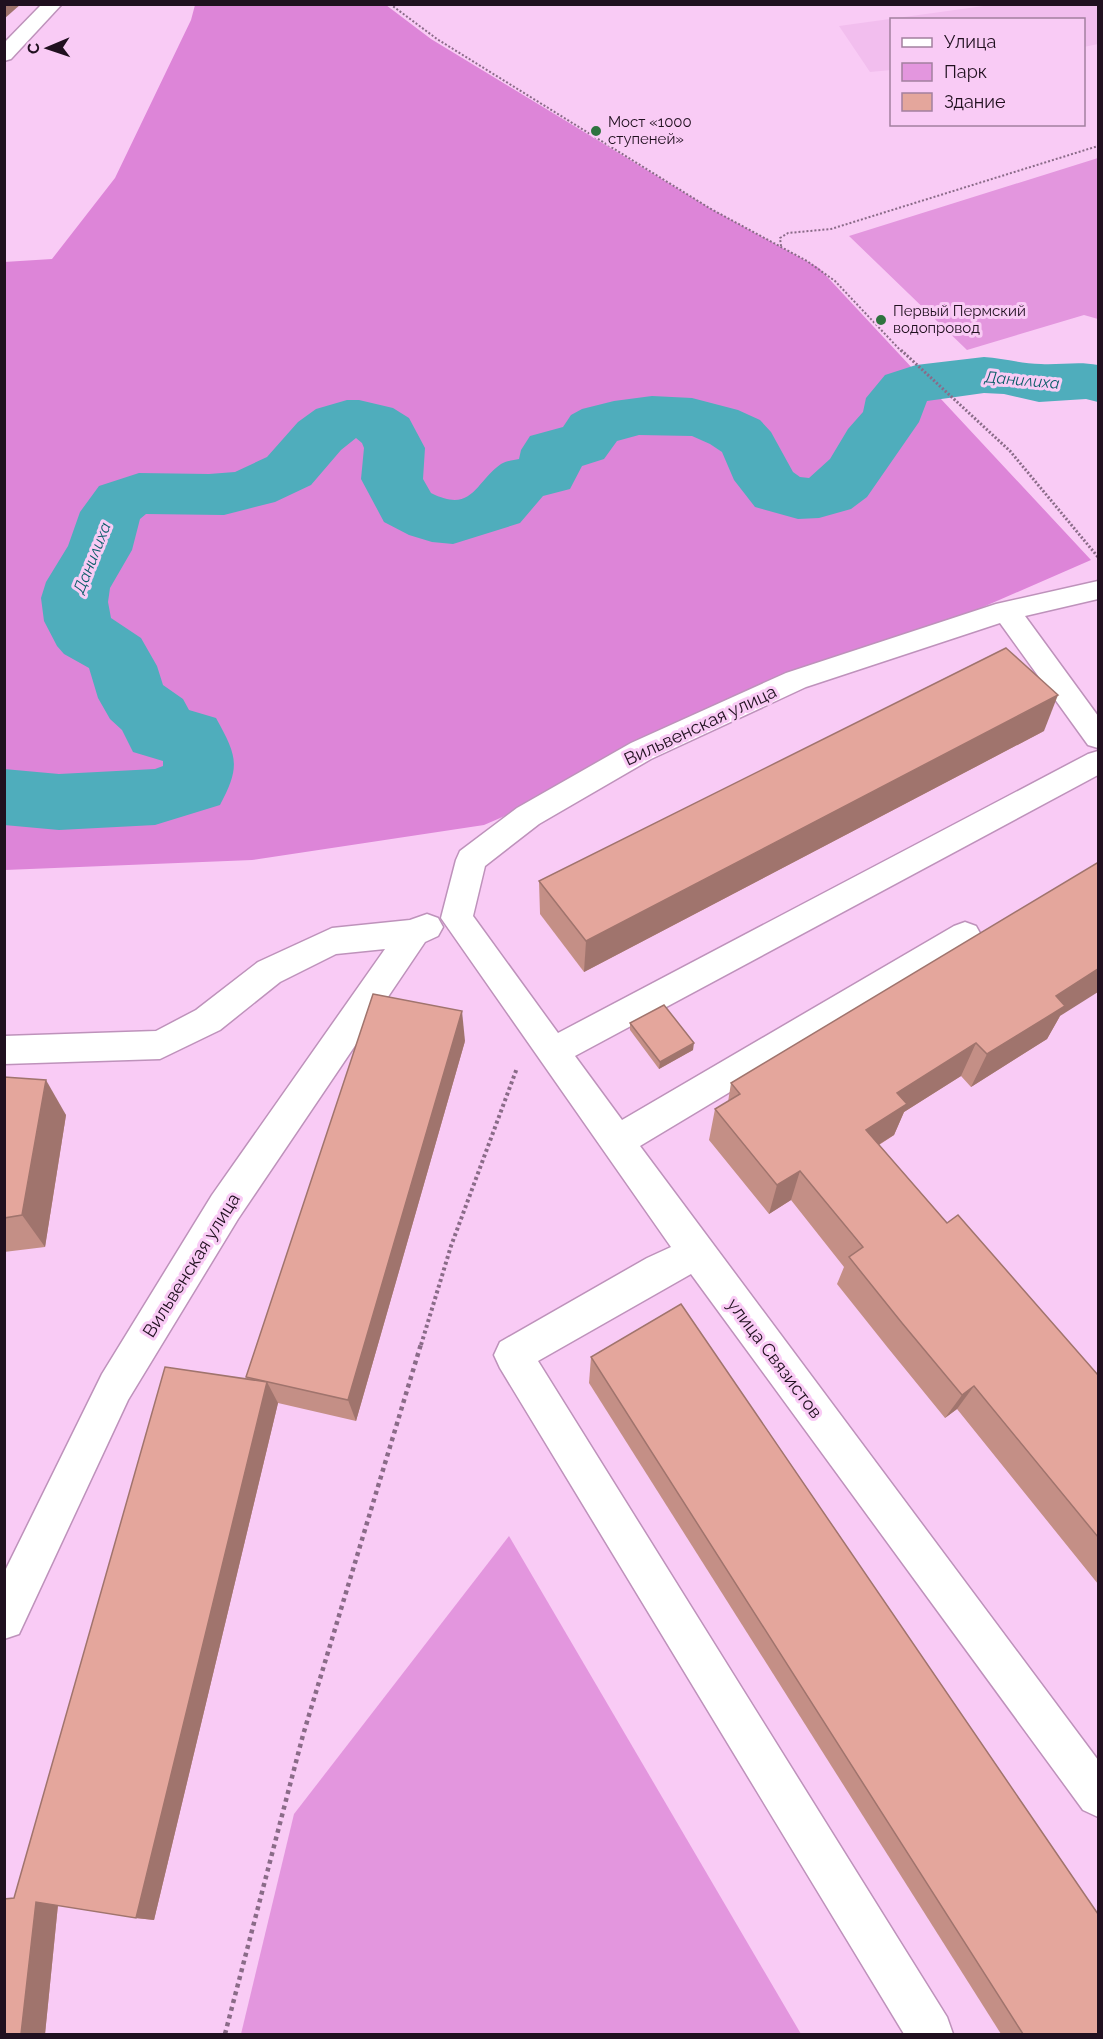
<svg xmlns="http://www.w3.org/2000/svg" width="1103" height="2039" font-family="Raleway,sans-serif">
  <rect width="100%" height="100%" fill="#f9cbf5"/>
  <polygon fill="#f2beee" points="991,5 1098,5 1098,44 1084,47 1084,20 892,20 891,70 870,72 839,26"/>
  <g fill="#e396de">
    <polygon points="1098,158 1098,319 1084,315 967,350 849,236"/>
    <polygon points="509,1536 801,2034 241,2034 294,1814"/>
  </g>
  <polygon fill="#dd85d8" points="195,5 386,5 431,39 711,209 819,268 1091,560 484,825 252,860 5,870 4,262 52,259 115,178 191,20"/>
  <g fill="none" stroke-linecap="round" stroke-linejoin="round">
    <path fill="#4fadbc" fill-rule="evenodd" d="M984,357C1003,358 1022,364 1041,364C1061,365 1079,361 1098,365V402L1086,399L1039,402L1004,394L984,393L927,401L919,422L867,497L851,509L819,518L798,519L755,507L734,480L722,452L710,444L692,436L639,435L617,441L604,459L582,466L570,489L543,496L520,523L453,544L432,542L409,535L384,522L361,479L364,448L362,443L356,438L341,450L311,485L275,502L224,515L146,514L140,519L132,550L110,588L108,602L111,618L141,638L157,666L163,685L183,699L189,710L216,718C237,756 241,766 220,805L155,825L59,830L4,825V769L59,774L155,769L163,766V761L133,752L122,730L110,719L98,698L89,668L64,654L57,646L44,621L41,598L46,582L68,546L80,512L99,486L139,473L209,474L235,472L267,457L298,422L316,409L347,400H359L393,408L409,418L425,448L423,479L431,493C473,514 475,482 501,464C506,461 514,460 519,459L521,450L530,436L563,427L571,415L582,409L614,401L652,396L692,398L738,410L760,420L771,432L793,472L800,477L809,478L830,459L848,429L863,412L866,398L885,375L916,365Z"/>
    <defs>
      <g id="minor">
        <polygon points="42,4 62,4 11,59 4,61 4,43"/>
        <polygon points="1098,581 1098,599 1025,616 1098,716 1098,748 1088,745 1000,623 806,687 651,759 539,824 485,866 473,916 558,1033 1088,754 1098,751 1098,775 575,1056 622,1120 954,926 965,922 976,926 981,935 976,944 640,1146 1098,1760 1098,1817 1083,1810 691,1274 538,1361 947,2017 953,2034 904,2034 500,1368 494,1355 500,1342 647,1258 671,1247 441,918 456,860 460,851 517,808 631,743 786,673 996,604"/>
        <polygon points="427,914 438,918 443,927 438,936 425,942 238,1219 128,1400 19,1634 4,1639 4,1573 102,1374 212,1195 385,949 336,954 280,982 220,1030 160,1059 4,1064 4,1036 156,1031 196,1010 258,962 332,928 410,920"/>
      </g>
    </defs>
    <use href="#minor" stroke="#be92bb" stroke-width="3"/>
    <g stroke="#8a6b88" stroke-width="2" stroke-dasharray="2 2" stroke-linecap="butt">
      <polyline points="390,4 437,39 711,209 807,261 835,281 902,352"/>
      <polyline points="781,246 780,238 788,233 831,229 1098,146"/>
    </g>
    <polyline stroke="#8a6b88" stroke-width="3" stroke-dasharray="2 2" stroke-linecap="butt" points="901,350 1010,451 1098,557"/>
    <polyline stroke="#8a6b88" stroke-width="4" stroke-dasharray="3 3" stroke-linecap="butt" points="421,1345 451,1246 517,1068"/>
    <polyline stroke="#8a6b88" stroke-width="4.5" stroke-dasharray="4 4" stroke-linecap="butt" points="225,2034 303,1735 421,1344"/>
    <use href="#minor" fill="#fff" fill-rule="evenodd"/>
  </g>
  <g fill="#c48f86">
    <polygon points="1044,731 584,972 540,914 539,881"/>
    <polygon points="1060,1016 1047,1039 971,1087 961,1076 904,1112 894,1135 879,1145 947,1223 1098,1375 1098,1584 957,1409 945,1418 888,1348 837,1284 844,1267 791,1200 769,1214 709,1140 715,1109 728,1102 731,1083"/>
    <polygon points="630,1023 693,1050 659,1069 630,1030"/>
    <polygon points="465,1041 356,1421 278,1403 154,1920 136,1918 58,1905 45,2034 4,2034 14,1898 247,1379 246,1377"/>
    <polygon points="4,1077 66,1115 45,1247 4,1252"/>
    <polygon points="591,1357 1098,2034 1001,2034 589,1383"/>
  </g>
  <g fill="#a0746d">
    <polygon points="4,4 21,4 4,19"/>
    <polygon points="1058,695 1044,731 584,972 586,941"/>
    <polygon points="1098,969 1098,992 1060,1016 1047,1039 971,1087 987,1054 1056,996"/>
    <polygon points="462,1011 465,1041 356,1421 348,1400"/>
    <polygon points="694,1043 693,1050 659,1069 660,1062"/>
    <polygon points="976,1043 961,1076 904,1112 894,1135 854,1160 866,1130 897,1093"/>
    <polygon points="46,1080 66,1115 45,1247 22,1215"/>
    <polygon points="800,1171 791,1200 769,1214 777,1185"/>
    <polygon points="267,1382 278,1403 154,1920 136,1918"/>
    <polygon points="974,1386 957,1409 945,1418 962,1395"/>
    <polygon points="36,1902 58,1904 45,2034 21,2034"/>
  </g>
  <g fill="#e4a69c" stroke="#a0746d" stroke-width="1.5">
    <polygon points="1006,648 1058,695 586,941 539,881"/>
    <polygon points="1097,863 1098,863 1098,969 1056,996 1065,1006 987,1054 976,1043 897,1093 907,1104 866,1130 947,1223 958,1215 1098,1375 1098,1537 974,1386 962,1395 902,1323 849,1257 863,1247 800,1171 777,1185 715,1109 740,1094 731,1083"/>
    <polygon points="373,994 462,1011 348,1400 246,1377"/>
    <polygon points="664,1005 694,1043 660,1062 630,1023"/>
    <polygon points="4,1077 46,1080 22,1215 4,1218"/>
    <polygon points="681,1304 1098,1914 1098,2034 1023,2034 591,1357"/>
    <polygon points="165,1367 267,1382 136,1918 36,1902 21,2034 4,2034 4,1899 14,1898"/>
  </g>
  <g fill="#2e733f" stroke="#f9cbf5" stroke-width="2">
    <circle cx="596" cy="131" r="6"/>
    <circle cx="881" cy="320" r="6"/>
  </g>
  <g text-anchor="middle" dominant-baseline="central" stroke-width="6" stroke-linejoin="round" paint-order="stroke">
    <g font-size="15" fill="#20101f" stroke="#f9cbf5" text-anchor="start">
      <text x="608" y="122">Мост «1000<tspan x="608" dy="17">ступеней»</tspan></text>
      <text x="893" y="311">Первый Пермский<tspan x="893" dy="17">водопровод</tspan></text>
    </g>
    <g font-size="16" font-style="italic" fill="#0b5d68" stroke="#f9cbf5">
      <text transform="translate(1022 380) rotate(5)">Данилиха</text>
      <text transform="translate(92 558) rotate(-68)">Данилиха</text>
    </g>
    <g font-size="18" fill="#20101f" stroke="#f9cbf5">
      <text transform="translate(700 725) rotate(-25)">Вильвенская улица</text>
      <text transform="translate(191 1265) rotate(-58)">Вильвенская улица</text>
      <text transform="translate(775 1358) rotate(53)">улица Связистов</text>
    </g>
  </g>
  <rect width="1103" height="2039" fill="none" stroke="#20101f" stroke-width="12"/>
  <rect x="890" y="18" width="195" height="108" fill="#f9cbf5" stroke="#a2809f" stroke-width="1.5"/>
  <rect x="902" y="38" width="30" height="9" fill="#ffffff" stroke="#a2809f" stroke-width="1.5"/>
  <text x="944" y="48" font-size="18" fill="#20101f">Улица</text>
  <rect x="902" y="63" width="30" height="18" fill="#e396de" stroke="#a2809f" stroke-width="1.5"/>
  <text x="944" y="78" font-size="18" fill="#20101f">Парк</text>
  <rect x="902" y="93" width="30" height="18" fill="#e4a69c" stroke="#a2809f" stroke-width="1.5"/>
  <text x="944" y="108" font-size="18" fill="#20101f">Здание</text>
  <g transform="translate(48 48) rotate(268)" stroke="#f9cbf5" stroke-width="4.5" paint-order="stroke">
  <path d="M0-4.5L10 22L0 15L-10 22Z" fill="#20101f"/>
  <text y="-9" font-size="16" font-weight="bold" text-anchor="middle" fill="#20101f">С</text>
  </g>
</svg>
